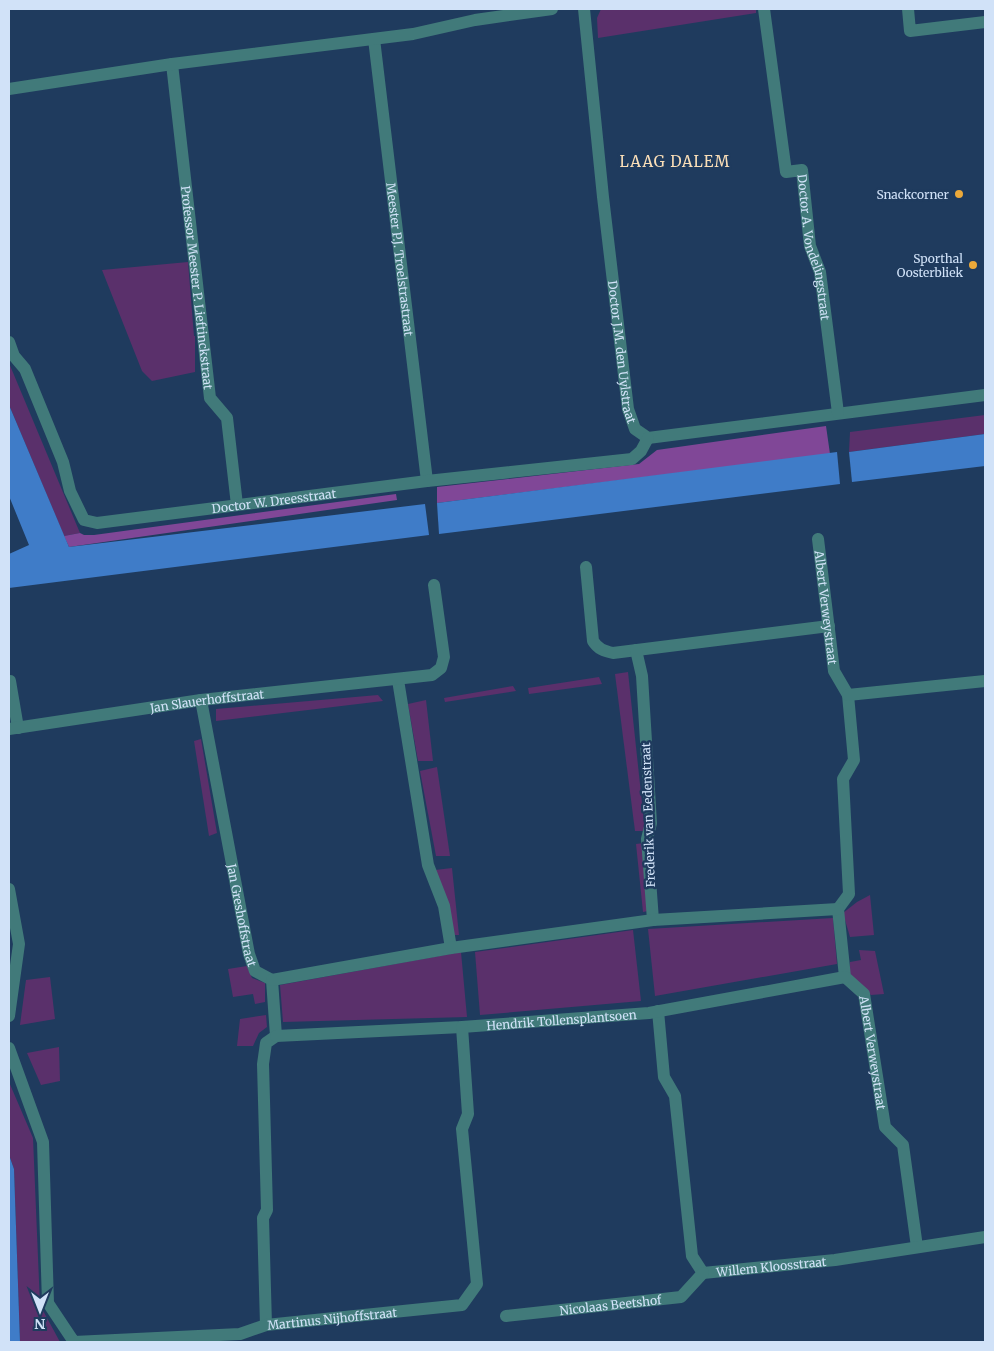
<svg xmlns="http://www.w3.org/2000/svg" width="994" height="1351" font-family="Merriweather,serif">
  <rect width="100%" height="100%" fill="#1f3b5e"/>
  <g fill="#5a306b">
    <polygon points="601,9 756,9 756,13 598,38 597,18"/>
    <polygon points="188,262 194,336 195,336 195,372 152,381 142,371 102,270"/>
    <polygon points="9,363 80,533 64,536 9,405"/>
    <polygon points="985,415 985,434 849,452 850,432"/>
    <polygon points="628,672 645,831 635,831 615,674"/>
    <polygon points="599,677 602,684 529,694 528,688"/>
    <polygon points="513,686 516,691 445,702 444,698"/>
    <polygon points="378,695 383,701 216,721 216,709"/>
    <polygon points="426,700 433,761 418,761 408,704"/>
    <polygon points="201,739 217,833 209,836 194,741"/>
    <polygon points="437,767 450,856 436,856 420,771"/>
    <polygon points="644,843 648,911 643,912 636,844"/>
    <polygon points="452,868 459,935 454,935 435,870"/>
    <polygon points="870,895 874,935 850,937 843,913 857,902"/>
    <polygon points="833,918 837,964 655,996 648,929"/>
    <polygon points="633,930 641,1001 480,1015 475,952"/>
    <polygon points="859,950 875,951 884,994 871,995 850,975 850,962 861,960"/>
    <polygon points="461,952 467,1017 283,1022 280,985"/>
    <polygon points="247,966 252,978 265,983 265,1002 255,1004 253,994 233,997 228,969"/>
    <polygon points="50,977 55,1019 20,1025 26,980"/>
    <polygon points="266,1015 267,1027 259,1033 253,1046 237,1046 240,1019"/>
    <polygon points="59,1047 60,1081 41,1085 27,1053"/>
    <polygon points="9,1082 33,1138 40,1305 60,1342 20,1342 14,1169 9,1155"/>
  </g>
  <g fill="#804797">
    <polygon points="826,426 830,454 437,503 437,487 639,464 657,450"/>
    <polygon points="396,494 397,500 69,547 64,536 80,533 84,535 94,535"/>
  </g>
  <g fill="#3f7cc8">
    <polygon points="9,405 69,547 425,504 429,535 9,588 9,554 29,545 9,496"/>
    <polygon points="985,434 985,466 852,482 849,452"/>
    <polygon points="837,452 840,484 439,534 437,503"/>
    <polygon points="9,1155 14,1169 20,1342 9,1342"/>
  </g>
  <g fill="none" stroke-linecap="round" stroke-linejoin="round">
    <g stroke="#417a7a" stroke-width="12">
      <path id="s1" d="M584,9L603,197L628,409L635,429L648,438L985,395"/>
      <path id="s2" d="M764,9L786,172L802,170L810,246L820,272L838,413"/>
      <polyline points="908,9 910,31 985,22"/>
      <path id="s3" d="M374,39L427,481"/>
      <path id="s4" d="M172,64L210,398L227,418L237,505"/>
      <polyline points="9,89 172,64 413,34 475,20 552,9"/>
      <path id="s5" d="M9,342L14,356L25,369L63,462L70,491L84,520L97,523L427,481L632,459L641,451L648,438"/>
      <path id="s6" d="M818,539L834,671L848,695L854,760L843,779L849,894L838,909L845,977L864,994L885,1127L903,1145L917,1247"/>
      <path d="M586,567L593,641C598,649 604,651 613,653L829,626"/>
      <polyline points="636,650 642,676 651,823 647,839 653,920"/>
      <polyline points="398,680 428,865 444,906 451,948"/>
      <polyline points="9,681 10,681 18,728"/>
      <polyline points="848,695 985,681"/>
      <path id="s7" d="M201,700L249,954L255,971L272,980L276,1036L266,1043L263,1064L267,1210L263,1218L266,1325"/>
      <path id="s8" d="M9,729L201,700L432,675L441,668L444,657L434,585"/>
      <polyline points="9,889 19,944 9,1016"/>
      <polyline points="272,980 451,948 653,920 838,909"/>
      <path id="s9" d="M658,1011L664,1077L675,1096L692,1256L703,1273L835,1260L985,1237"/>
      <path id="s10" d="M276,1036L462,1027L649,1013L845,977"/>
      <path id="s11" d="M9,1048L43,1142L48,1303L74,1342L240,1334L266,1325L462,1305L477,1284L462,1129L468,1114L462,1027"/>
      <path id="s12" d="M506,1316L681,1297L703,1273"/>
    </g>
  </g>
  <g fill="#eca93a" stroke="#1f3b5e" stroke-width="2">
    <circle cx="959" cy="194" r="5"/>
    <circle cx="973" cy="265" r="5"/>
  </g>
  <g text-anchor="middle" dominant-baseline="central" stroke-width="5" stroke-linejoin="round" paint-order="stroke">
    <g font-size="12" fill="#d1e2f8" stroke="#1f3b5e" text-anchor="end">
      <text x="949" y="194">Snackcorner</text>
      <text x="963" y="258">Sporthal<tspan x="963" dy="14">Oosterbliek</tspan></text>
    </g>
    <g font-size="12" fill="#d1e2f8" stroke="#1f3b5e">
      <text stroke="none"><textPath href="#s2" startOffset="259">Doctor A. Vondelingstraat</textPath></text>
      <text stroke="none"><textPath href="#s3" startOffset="222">Meester P.J. Troelstrastraat</textPath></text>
      <text stroke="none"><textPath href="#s4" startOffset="225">Professor Meester P. Lieftinckstraat</textPath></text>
      <text stroke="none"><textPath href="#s1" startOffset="345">Doctor J.M. den Uylstraat</textPath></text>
      <text stroke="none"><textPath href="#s5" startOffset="386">Doctor W. Dreesstraat</textPath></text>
      <text stroke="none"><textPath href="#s6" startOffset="69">Albert Verweystraat</textPath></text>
      <text stroke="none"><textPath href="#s8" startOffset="200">Jan Slauerhoffstraat</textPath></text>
      <text transform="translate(648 815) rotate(-92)">Frederik van Eedenstraat</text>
      <text stroke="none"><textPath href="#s7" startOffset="219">Jan Greshoffstraat</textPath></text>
      <text stroke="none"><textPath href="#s10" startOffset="286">Hendrik Tollensplantsoen</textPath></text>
      <text stroke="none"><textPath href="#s6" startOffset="535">Albert Verweystraat</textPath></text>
      <text stroke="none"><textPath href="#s9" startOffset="338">Willem Kloosstraat</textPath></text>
      <text stroke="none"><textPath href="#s12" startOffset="105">Nicolaas Beetshof</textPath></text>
      <text stroke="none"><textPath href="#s11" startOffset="568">Martinus Nijhoffstraat</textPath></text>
    </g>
    <g font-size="15" letter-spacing="1" fill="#fbdfb8" stroke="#1f3b5e">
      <text x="675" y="161">LAAG DALEM</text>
    </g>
  </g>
  <rect width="994" height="1351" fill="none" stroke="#d1e2f8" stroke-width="20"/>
  <g transform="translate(40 1311) rotate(180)" stroke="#1f3b5e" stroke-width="4" paint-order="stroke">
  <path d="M0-4L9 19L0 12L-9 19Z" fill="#d1e2f8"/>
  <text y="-8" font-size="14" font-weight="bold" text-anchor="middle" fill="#d1e2f8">N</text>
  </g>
</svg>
